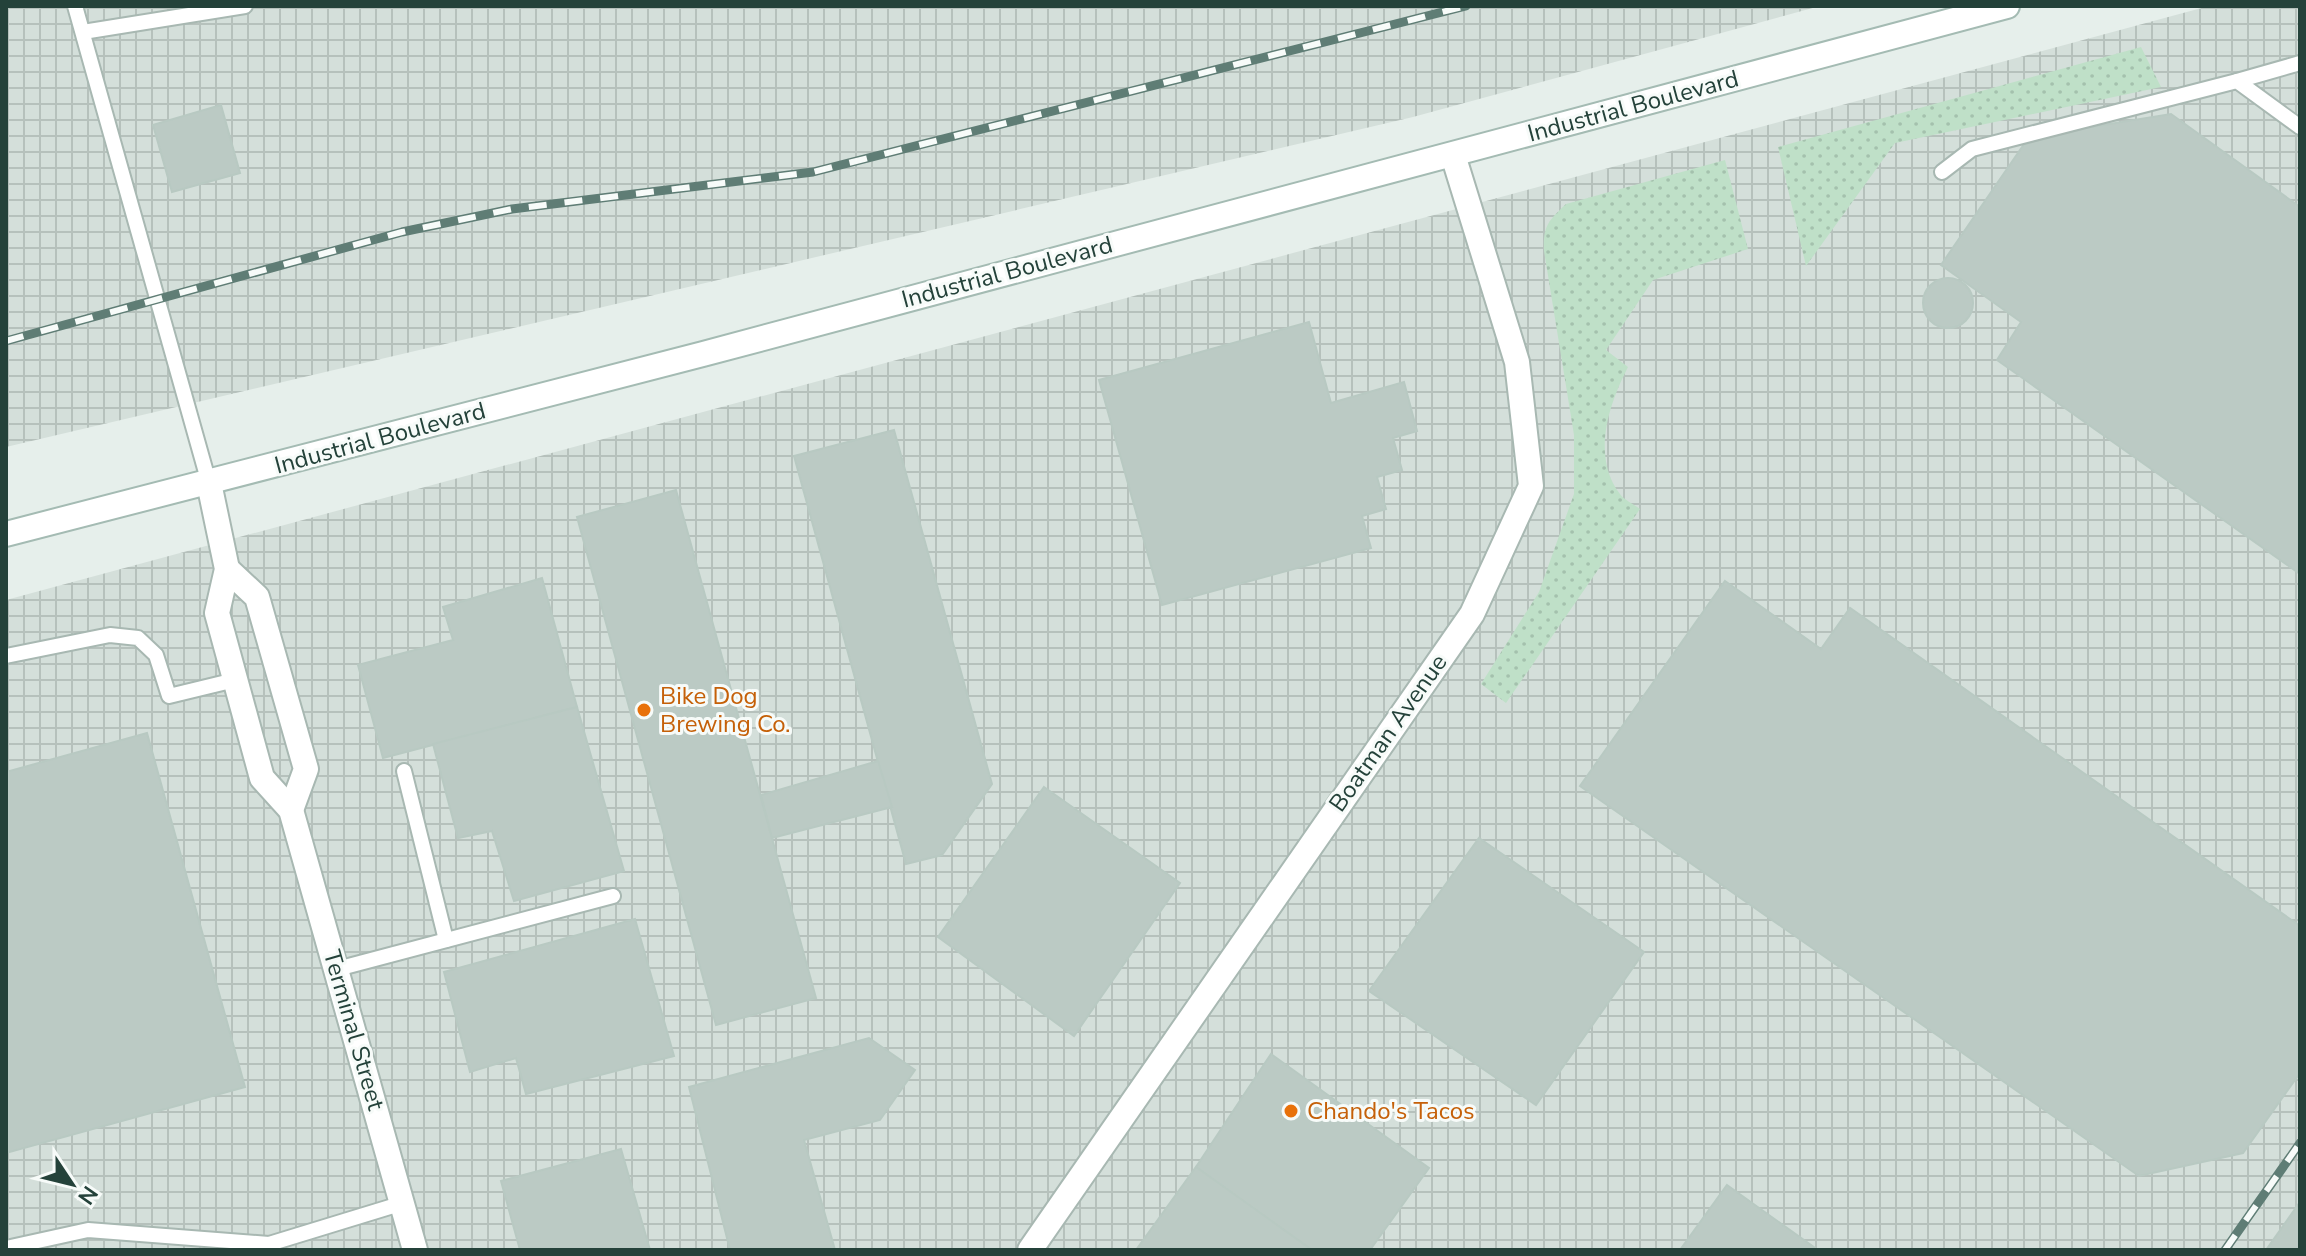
<svg xmlns="http://www.w3.org/2000/svg" width="2306" height="1256" font-family="'Nunito Sans',sans-serif">
  <defs>
    <pattern id="industrial-grid" width="8" height="8" patternUnits="userSpaceOnUse" patternTransform="scale(2)"><rect width="8" height="8" fill="#d4dfda"/><path d="M0 4h8M4 0v8" fill="none" stroke="#b6c1bc"/></pattern>
    <pattern id="grass-dots" width="8" height="8" patternUnits="userSpaceOnUse" patternTransform="scale(2)"><rect width="8" height="8" fill="#bfe0c8"/><path d="M2 2h.1M6 6h.1" fill="none" stroke="#a4c1ad" stroke-width="1.8" stroke-linecap="round"/></pattern>
  </defs>
  <rect width="100%" height="100%" fill="#e6efeb"/>
  <g fill="url(#industrial-grid)">
    <polygon points="6,6 1820,6 1413,117 6,447"/>
    <polygon points="2209,6 2300,6 2300,1250 6,1250 6,600"/>
  </g>
  <g fill="url(#grass-dots)">
    <polygon points="2141,47 2161,87 1895,143 1806,266 1778,147"/>
    <path d="M1725,160L1748,249L1653,280L1606,350L1628,367C1609,404 1591,456 1620,494C1624,500 1634,504 1640,509L1506,703L1481,684L1539,592L1574,494V435L1544,251C1543,226 1548,221 1566,204Z"/>
  </g>
  <g fill="#bbcac4" stroke="#b8c9c2" stroke-width="2">
    <polygon points="221,105 240,173 172,192 153,125"/>
    <polygon points="2171,114 2300,207 2300,574 1997,360 2021,322 1941,265 2029,137"/>
    <circle cx="1948" cy="303" r="25"/>
    <polygon points="1309,322 1331,403 1404,382 1417,431 1393,438 1402,470 1377,477 1386,509 1362,516 1371,548 1162,605 1099,380"/>
    <polygon points="894,430 992,784 942,855 906,864 794,456"/>
    <polygon points="676,490 816,998 716,1025 577,517"/>
    <polygon points="542,578 577,707 383,758 358,665 453,640 443,607"/>
    <polygon points="1725,581 1821,649 1850,608 2300,926 2300,1073 2243,1153 2139,1176 1580,786"/>
    <polygon points="577,707 624,871 514,901 492,831 458,838 433,744"/>
    <polygon points="147,733 245,1087 6,1153 6,772"/>
    <polygon points="878,761 892,807 772,838 761,795"/>
    <polygon points="1044,787 1180,883 1074,1036 938,937"/>
    <polygon points="1479,838 1644,952 1536,1105 1369,991"/>
    <polygon points="635,919 674,1056 526,1094 516,1058 470,1072 444,972"/>
    <polygon points="869,1038 915,1070 880,1120 804,1140 835,1250 730,1250 689,1087"/>
    <polygon points="1271,1054 1429,1168 1370,1250 1312,1250 1196,1167"/>
    <polygon points="621,1149 650,1250 520,1250 501,1181"/>
    <polygon points="1196,1167 1312,1250 1136,1250"/>
    <polygon points="1727,1185 1818,1250 1680,1250"/>
    <polygon points="2300,1202 2300,1250 2266,1250"/>
  </g>
  <g fill="none" stroke-linecap="round" stroke-linejoin="round">
    <defs>
      <g id="service">
        <polyline points="75,6 209,483"/>
        <polyline points="83,32 245,6"/>
        <polyline points="2237,81 2300,63"/>
        <polyline points="1942,172 1972,149 2237,81 2300,127"/>
        <polyline points="6,656 110,635 138,638 156,655 169,696 235,680"/>
        <polyline points="404,771 446,940"/>
        <polyline points="337,969 613,896"/>
        <polyline points="6,1248 88,1230 269,1244"/>
        <polyline points="270,1250 269,1244 403,1203"/>
      </g>
      <g id="minor">
        <polyline points="209,483 227,569 217,613 262,778 291,810 415,1250"/>
        <polyline points="227,569 257,597 306,769 291,810"/>
        <polyline points="1030,1250 1472,614 1531,486 1517,362 1453,155"/>
      </g>
      <polyline id="secondary" points="6,534 703,354 2007,6"/>
    </defs>
    <use href="#service" stroke="#a8b8b2" stroke-width="18"/>
    <use href="#minor" stroke="#a8b8b2" stroke-width="28"/>
    <use href="#secondary" stroke="#a4bbb3" stroke-width="28"/>
    <use href="#service" stroke="#fff" stroke-width="14"/>
    <use href="#minor" stroke="#fff" stroke-width="24"/>
    <use href="#secondary" stroke="#fff" stroke-width="24"/>
    <defs>
      <g id="rail">
        <polyline points="6,341 402,232 512,209 813,172 1466,6"/>
        <polyline points="2225,1250 2300,1143"/>
      </g>
    </defs>
    <use href="#rail" stroke="#5f7d75" stroke-width="9"/>
    <use href="#rail" stroke="#f7fbf9" stroke-width="6" stroke-dasharray="18" stroke-linecap="butt"/>
  </g>
  <g fill="#e8710a" stroke="#f7fbf9" stroke-width="3">
    <circle cx="644" cy="710" r="8"/>
    <circle cx="1291" cy="1111" r="8"/>
  </g>
  <g text-anchor="middle" dominant-baseline="central" stroke-width="6" stroke-linejoin="round" paint-order="stroke">
    <g font-size="24" fill="#24423a" stroke="#f7fbf9">
      <text transform="translate(1633 106) rotate(-15)">Industrial Boulevard</text>
      <text transform="translate(1007 272) rotate(-15)">Industrial Boulevard</text>
      <text transform="translate(380 438) rotate(-15)">Industrial Boulevard</text>
      <text transform="translate(1388 733) rotate(-55)">Boatman Avenue</text>
      <text transform="translate(354 1030) rotate(74)">Terminal Street</text>
    </g>
    <g font-size="24" fill="#c56008" stroke="#f7fbf9" text-anchor="start">
      <text x="660" y="696">Bike Dog<tspan x="660" dy="28">Brewing Co.</tspan></text>
      <text x="1307" y="1111">Chando's Tacos</text>
    </g>
  </g>
  <rect width="2306" height="1256" fill="none" stroke="#24423a" stroke-width="16"/>
  <g transform="translate(72 1184) rotate(125)" stroke="#f7fbf9" stroke-width="6" paint-order="stroke">
  <path d="M0-6L14 30L0 20L-14 30Z" fill="#24423a"/>
  <text y="-12" font-size="22" font-weight="bold" text-anchor="middle" fill="#24423a">N</text>
  </g>
</svg>
